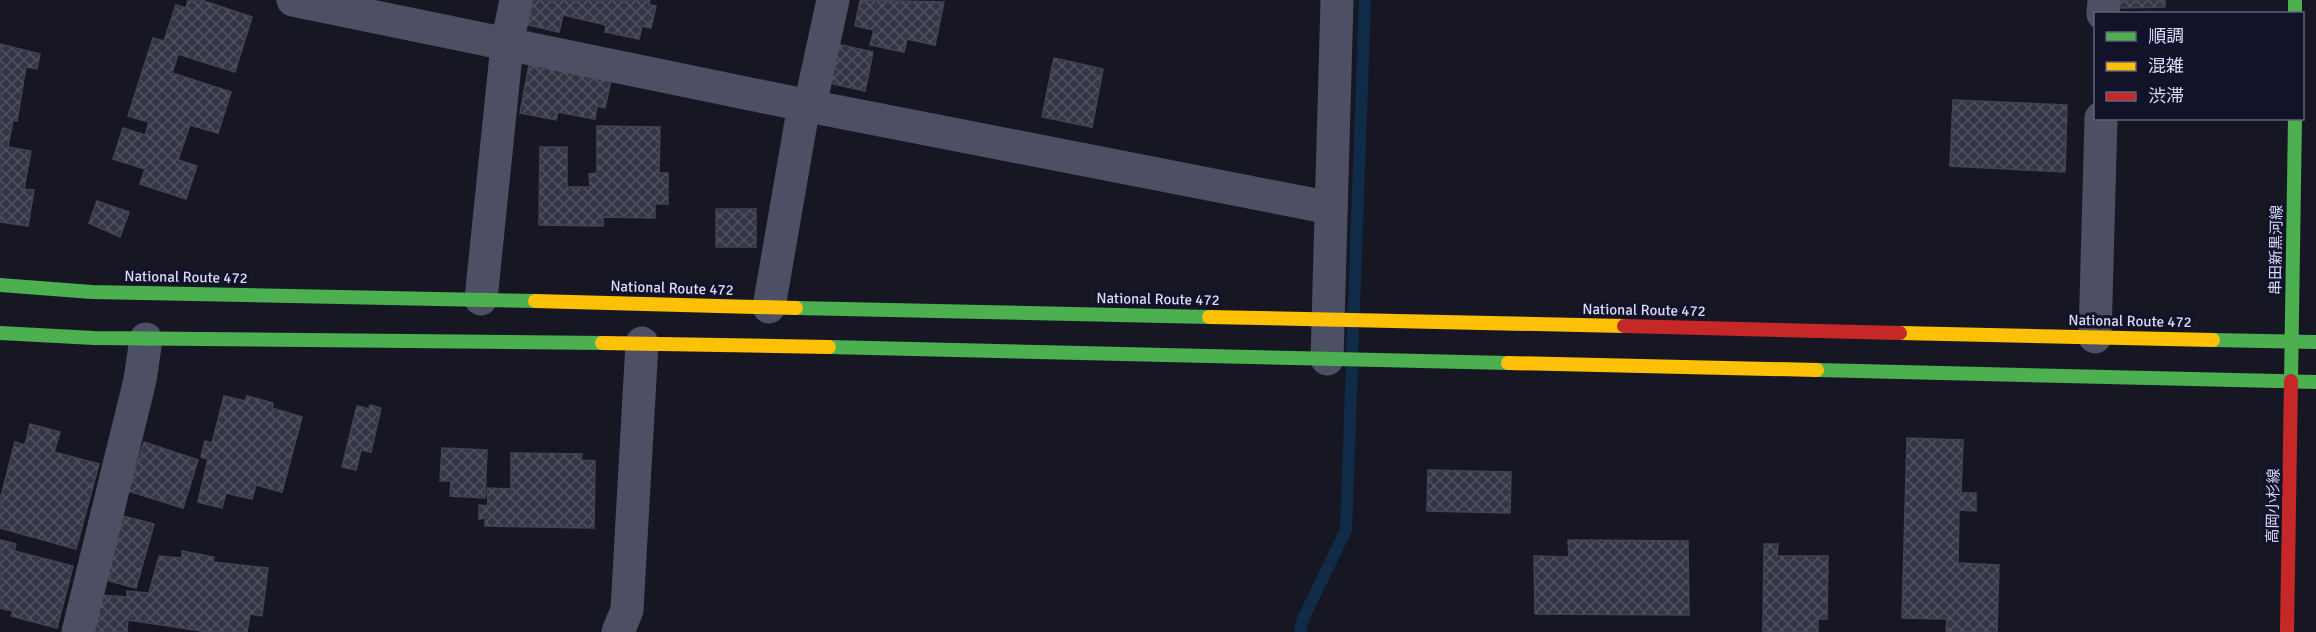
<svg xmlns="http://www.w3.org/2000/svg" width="2316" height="632" font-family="Signika,'Noto Sans JP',sans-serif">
  <defs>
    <pattern id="building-cross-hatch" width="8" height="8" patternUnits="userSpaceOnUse" patternTransform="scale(1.5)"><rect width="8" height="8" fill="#353645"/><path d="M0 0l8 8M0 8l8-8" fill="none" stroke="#525261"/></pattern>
  </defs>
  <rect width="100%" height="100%" fill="#171724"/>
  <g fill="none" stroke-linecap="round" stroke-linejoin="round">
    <polyline stroke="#102b47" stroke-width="12" points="1300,632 1303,619 1346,530 1365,0"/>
  </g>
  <g fill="url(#building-cross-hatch)" stroke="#434256" stroke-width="1.5">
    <polygon points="188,0 201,0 252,17 235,72 178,54 172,73 231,92 218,133 190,125 178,160 197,166 186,199 140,184 145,169 113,159 123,128 145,135 149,122 128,116 153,38 164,41 176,5 186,8"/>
    <polygon points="533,0 650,0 649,5 656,6 651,28 642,26 639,39 605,32 606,25 563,15 559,32 528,25"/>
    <polygon points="860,0 944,2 935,45 907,39 904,52 870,45 874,30 855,26"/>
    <polygon points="2120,0 2165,0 2165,7 2120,8"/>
    <polygon points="0,44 40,54 37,69 26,67 17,121 13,120 8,147 31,151 24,189 34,190 28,226 0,222"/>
    <polygon points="837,44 873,52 865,91 829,83"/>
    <polygon points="1054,58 1103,69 1092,127 1042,117"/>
    <polygon points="529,65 611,80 605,108 597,106 595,119 558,112 556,120 520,113"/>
    <polygon points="1953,100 2067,105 2065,172 1950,166"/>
    <polygon points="597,126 660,127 659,173 668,173 668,204 655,204 655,218 603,217 603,226 539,225 540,147 567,147 567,187 590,187 589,174 597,173"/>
    <polygon points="97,201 129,212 120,237 89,223"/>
    <rect x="716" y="209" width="40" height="38"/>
    <polygon points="224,396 245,401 247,396 273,403 272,408 302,417 282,492 256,485 252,499 226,493 222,508 198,502 208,459 201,457 205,441 212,443"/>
    <polygon points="370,405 381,408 371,452 361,450 356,470 342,467 357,406 369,409"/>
    <polygon points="30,424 60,432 54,452 99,464 76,549 0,528 0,500 15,442 25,445"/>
    <polygon points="1907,438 1963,440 1961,493 1976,493 1976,511 1959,510 1958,563 1999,565 1997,632 1946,632 1947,619 1902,618"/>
    <polygon points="144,442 198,460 183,508 128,491"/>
    <polygon points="442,448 487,450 485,498 450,496 451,481 440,481"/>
    <polygon points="511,453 582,454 581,460 595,461 594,528 485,526 485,518 479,519 479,505 488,506 487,488 511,489"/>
    <polygon points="1428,470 1511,472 1510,513 1427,511"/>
    <polygon points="123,516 154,524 136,588 105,580"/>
    <polygon points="0,540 16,544 14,551 73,566 57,628 11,616 13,611 0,608"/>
    <polygon points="1568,540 1688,541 1689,615 1535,614 1534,556 1569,557"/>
    <polygon points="1764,544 1778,544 1777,556 1828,556 1827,619 1818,619 1818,632 1763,632"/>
    <polygon points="182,551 214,557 213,562 268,568 262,616 250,614 247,632 208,632 128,620 127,632 94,632 101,595 127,597 127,591 149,593 159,556 182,558"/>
  </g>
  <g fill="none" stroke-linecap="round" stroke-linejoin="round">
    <g stroke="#4d4f64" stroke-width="33">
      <polyline points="293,0 804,105 1331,208"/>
      <polyline points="2103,14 2104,0"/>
      <polyline points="810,106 833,0"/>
      <polyline points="481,299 507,45 516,0"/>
      <polyline points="769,307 804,105"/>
      <polyline points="2095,337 2101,118"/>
      <polyline points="1327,359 1337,0"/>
      <polyline points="78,632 140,380 146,339"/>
      <polyline points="618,632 627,610 642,343"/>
    </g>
    <g stroke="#4caf50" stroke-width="14">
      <polyline points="2295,0 2295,14"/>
      <polyline points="0,285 92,292 535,301"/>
      <polyline points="796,308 1209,317"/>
      <polyline points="0,333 94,338 602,343"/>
      <polyline points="2213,340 2316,342"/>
      <polyline points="829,347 1508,363"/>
      <polyline points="1817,370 2316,382"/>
      <polyline points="2291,381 2295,118"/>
    </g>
    <g stroke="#ffc107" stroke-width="14">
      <polyline points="535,301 796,308"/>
      <polyline points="1209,317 1624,326"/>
      <polyline points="1900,333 2213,340"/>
      <polyline points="602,343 829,347"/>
      <polyline points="1508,363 1817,370"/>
    </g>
    <g stroke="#c62828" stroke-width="14">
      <polyline points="1624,326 1900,333"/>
      <polyline points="2287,632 2291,381"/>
    </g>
  </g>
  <g text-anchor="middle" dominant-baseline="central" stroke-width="6" stroke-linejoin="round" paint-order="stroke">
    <g font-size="15" fill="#dbdcfd" stroke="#121229">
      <text transform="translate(2276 250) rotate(-89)">串田新黒河線</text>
      <text transform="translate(186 277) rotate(1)">National Route 472</text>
      <text transform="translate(672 288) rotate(2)">National Route 472</text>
      <text transform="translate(1158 299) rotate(1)">National Route 472</text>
      <text transform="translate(1644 310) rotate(1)">National Route 472</text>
      <text transform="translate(2130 321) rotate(1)">National Route 472</text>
      <text transform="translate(2273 506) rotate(-89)">高岡小杉線</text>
    </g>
  </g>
  <rect x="2094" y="12" width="210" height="108" fill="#121229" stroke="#62637e" stroke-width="1.5"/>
  <rect x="2106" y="32" width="30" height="9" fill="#4caf50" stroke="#62637e" stroke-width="1.5"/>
  <text x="2148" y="42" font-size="18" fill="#dbdcfd">順調</text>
  <rect x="2106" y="62" width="30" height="9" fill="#ffc107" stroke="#62637e" stroke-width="1.5"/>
  <text x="2148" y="72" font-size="18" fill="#dbdcfd">混雑</text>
  <rect x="2106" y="92" width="30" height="9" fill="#c62828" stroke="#62637e" stroke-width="1.5"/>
  <text x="2148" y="102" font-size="18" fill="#dbdcfd">渋滞</text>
</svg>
